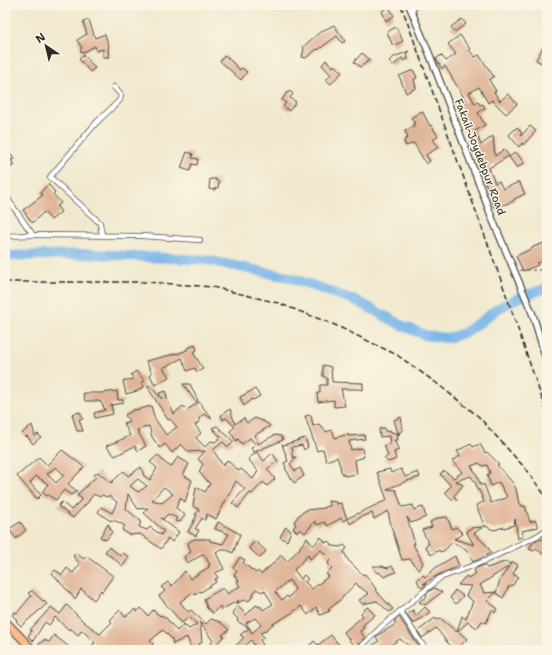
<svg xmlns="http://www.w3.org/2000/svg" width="552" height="655" font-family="'Shantell Sans',sans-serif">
  <rect width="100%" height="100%" fill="#fcf5e5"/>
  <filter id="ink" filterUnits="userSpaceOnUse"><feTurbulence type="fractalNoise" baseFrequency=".025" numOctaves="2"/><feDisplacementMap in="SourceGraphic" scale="8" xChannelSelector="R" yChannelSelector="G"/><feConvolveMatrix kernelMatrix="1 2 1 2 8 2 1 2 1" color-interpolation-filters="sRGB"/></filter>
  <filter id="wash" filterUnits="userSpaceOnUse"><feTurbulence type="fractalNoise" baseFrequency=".012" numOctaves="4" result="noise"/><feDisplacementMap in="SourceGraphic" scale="16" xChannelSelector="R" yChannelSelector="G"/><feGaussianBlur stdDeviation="0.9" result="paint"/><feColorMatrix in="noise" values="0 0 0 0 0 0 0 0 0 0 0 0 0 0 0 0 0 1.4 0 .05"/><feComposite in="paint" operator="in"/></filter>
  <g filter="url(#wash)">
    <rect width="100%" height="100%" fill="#f0e9ce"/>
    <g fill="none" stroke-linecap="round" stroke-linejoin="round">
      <polyline stroke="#75b4e9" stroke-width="10" points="5,256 91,254 206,260 288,277 357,301 403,326 425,335 437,337 448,338 464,333 482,321 497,309 518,298 547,288"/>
    </g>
    <g id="blocks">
      <g fill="#e0b69a" fill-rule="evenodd">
        <polygon points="389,7 394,16 386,21 382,11"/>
        <polygon points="462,19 466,24 455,32 451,27"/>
        <polygon points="89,20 95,38 105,34 109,47 108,48 109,57 103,57 103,49 96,51 95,46 82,53 80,50 82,48 77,40 87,34 83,22"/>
        <polygon points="334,25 345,41 342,43 337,36 318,50 317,49 306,58 302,57 304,49 303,47 320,32"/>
        <polygon points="396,27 403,41 393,46 387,32"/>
        <polygon points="460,35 470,49 469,50 475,57 479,55 494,77 489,80 496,91 494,92 500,101 508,94 517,104 506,114 492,100 488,103 479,87 469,93 475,104 478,102 480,105 483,104 485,108 478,113 485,125 475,131 481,145 493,136 495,156 504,149 509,156 489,168 495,183 499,181 503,189 519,182 525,194 514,199 514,201 495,208 481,172 483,171 477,154 478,153 468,128 466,122 467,121 462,114 463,113 459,103 466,101 445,66 442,69 436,59 441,55 446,61 456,54 448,44"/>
        <polygon points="547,40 547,66 536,60"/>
        <polygon points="409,51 406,54 408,59 404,61 402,58 393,66 389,61 394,57"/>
        <polygon points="362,53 370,60 360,67 354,62"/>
        <polygon points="84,55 95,68 90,72 79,59"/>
        <polygon points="225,55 240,70 242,68 247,72 241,80 220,61"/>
        <polygon points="326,60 333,67 334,65 342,72 331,84 326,80 331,75 322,65"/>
        <polygon points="411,71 414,71 417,78 414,79 416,88 406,93 399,76"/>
        <polygon points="290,91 293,94 290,98 296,102 289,111 283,106 286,103 282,100 287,92 288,93"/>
        <polygon points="422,111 430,126 431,125 438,136 433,140 439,147 426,155 430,161 426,164 414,143 406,146 404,141 408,137 405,131 414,126 413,124 415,123 411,118"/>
        <polygon points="530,126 536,131 523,145 522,143 519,147 509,135 517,127 521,132 521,136"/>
        <polygon points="5,152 7,155 10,153 14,159 11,160 14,165 9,168 5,163"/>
        <polygon points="187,152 193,154 192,158 198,159 197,165 192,164 190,171 181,168"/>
        <polygon points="516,152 524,163 517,168 509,157"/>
        <polygon points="210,179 216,179 216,181 219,181 218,188 215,188 215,190 209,189"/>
        <polygon points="48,184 55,192 53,194 61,203 57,206 61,212 51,220 44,212 32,223 23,210 43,195 40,193"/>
        <polygon points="547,242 547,260 537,263 538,265 523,271 516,256 533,248 533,247"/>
        <polygon points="195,345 197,350 193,352 203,369 197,372 195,368 187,371 182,358 163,368 169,377 155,385 150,375 152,373 146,361 171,355 177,353 177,354 187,350 187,348"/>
        <polygon points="323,365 331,367 332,382 363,383 363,390 357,389 341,389 345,406 334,407 334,400 318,402 317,393 320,393 320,385 327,385 327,378 323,376"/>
        <polygon points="136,371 145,381 142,382 144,387 137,391 126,394 123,381 134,379 131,375"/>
        <polygon points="183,384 190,384 198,401 196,402"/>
        <polygon points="149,385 162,399 159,393 166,391 167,399 174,414 183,406 187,410 199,402 212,419 204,414 199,418 199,422 195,425 201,433 196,438 205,447 211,441 215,442 221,437 212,428 217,426 234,442 228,447 223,442 213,450 223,466 227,460 239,471 241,469 253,479 258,471 248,459 257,452 264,461 272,453 278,461 267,469 275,479 267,486 263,482 252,494 250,493 238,508 232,503 245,489 236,481 216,519 207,514 205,520 202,518 195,529 199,530 196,536 188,532 197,515 195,514 200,510 193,506 196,487 205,492 210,484 199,472 203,464 198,459 205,451 188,452 181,444 172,453 165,444 160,448 152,437 149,426 137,430 146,446 138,451 135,446 115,456 106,446 130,436 124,423 129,421 125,415 135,409 136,410 151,406 155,419 166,435 177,427 170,419 168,420 147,386"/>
        <polygon points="255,389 260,396 253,400 252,399 244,406 240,397"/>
        <polygon points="117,391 118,400 123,400 123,403 111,405 113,414 95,418 94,413 105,410 101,402 99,402 99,401 85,401 83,393 101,393"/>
        <polygon points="230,409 235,424 244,418 247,423 255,418 265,422 270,426 255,435 258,444 275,435 281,436 283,440 254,452 251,448 256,445 250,438 242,444 238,439 236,441 230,431 235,427 226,418 223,420 221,415"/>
        <polygon points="80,412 83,419 79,419 83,431 77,431 72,414"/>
        <polygon points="311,415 313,426 319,424 326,432 332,430 335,438 348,434 348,436 364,435 365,439 349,441 351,450 362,448 364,457 355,460 357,474 344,476 340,469 341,469 337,457 326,461 323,449 317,451 305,416"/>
        <polygon points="401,417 403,430 398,433 394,420"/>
        <polygon points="32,425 35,436 38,434 41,437 33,444 27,436 26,437 22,433"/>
        <polygon points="385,428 385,431 389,432 389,430 390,430 391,432 400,434 397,435 398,440 394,440 399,450 394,452 396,459 388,462 384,458 388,456 384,445 390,444 389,436 380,437 379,429"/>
        <polygon points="305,438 308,447 304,450 302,445 292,447 293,452 291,453 294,458 296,457 290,464 295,471 300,468 304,476 294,483 285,468 286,467 284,463 288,461 282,444 284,445"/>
        <path d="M471,444L473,447L480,444L485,453L487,452L499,464L497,465L513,483L516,489L519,504H521V506H525L530,522L535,520L538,527L522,531L523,536L518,539L515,519L514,525L504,528V527L494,530L489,528L487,526L485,527L476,505L484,502L479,490H477L476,484L471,476L456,481L463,485L454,496L457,500L452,499L445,492L451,486L440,474L444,471L454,478L462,472L452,461L460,456L457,451ZM479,463L483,466L487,465L490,473L487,475L491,486L499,482L507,497L506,498L491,503L484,484L481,486L476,473L471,466Z"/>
        <path d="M62,450L84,467L68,484L77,491L71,495L64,490L56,500L48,495L47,496L42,492L48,484L36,476L30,483L41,495L37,499L17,476L39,457L47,465ZM56,467L64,475L56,483L47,474Z"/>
        <path d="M158,455L165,463L171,467L178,457L189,464L183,475L192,480L185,502L180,498L176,508L185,515L180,522L175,521L177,518L168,514L163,519L161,518L179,532L172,542L168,538L161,549L140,534L130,535L122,530L125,526L116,521L109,520L98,512L101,507L112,513L117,502L109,496L107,497L102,495L100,497L94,494L89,500V501L73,518L58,506L62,502L71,510L82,499L77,495L96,477L94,475L98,472L111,483L116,478L124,471L128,476L141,467L144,476L150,480L157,468L150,462ZM138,479L147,486L138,492L130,486ZM164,487L173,494L162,503L152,500ZM128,494L138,509L148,508L144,513L164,531L161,535L150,527L147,530L139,527L141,521L126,509Z"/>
        <polygon points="390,469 391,473 401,469 405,477 418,472 420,477 407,481 387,489 396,490 402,507 413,505 414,510 423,507 426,517 411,523 407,517 415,544 413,544 423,563 419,571 410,559 402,560 391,526 388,511 374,519 372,513 361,517 350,524 348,518 387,500 377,472"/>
        <polygon points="328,501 336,502 336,504 341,503 347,519 342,521 341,518 327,526 325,522 317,525 315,521 305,533 300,529 298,532 293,529 296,524 294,522 298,516 306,510 325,508 324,507 330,506"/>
        <polygon points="447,517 452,529 456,527 463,534 454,539 474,545 466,531 471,528 483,527 474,533 487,546 491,553 473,562 466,549 452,542 445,550 440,552 439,550 431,555 425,546 429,544 422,530 432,527 430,522 438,518"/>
        <polygon points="20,522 26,530 16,539 9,529"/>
        <polygon points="218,522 240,534 233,553 227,550 221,550 216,553 224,569 215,573 218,578 215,579 216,582 201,592 200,591 195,595 193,592 180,602 188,612 191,610 206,624 211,619 220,622 229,630 222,635 224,636 214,647 211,643 213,641 200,622 202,642 199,644 203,650 192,650 187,637 173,644 172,639 163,630 150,641 153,644 150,647 152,650 96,650 92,645 95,643 82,630 78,635 70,628 69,630 55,617 49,625 45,622 33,641 28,636 32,631 30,630 51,607 60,614 67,605 84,622 100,634 112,622 110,620 120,610 125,617 135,609 137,612 141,608 148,616 153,610 160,616 161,615 167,619 177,631 184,624 189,629 197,624 189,617 182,623 159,596 165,591 161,587 168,582 172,586 185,571 190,579 209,567 208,566 210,565 204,554 187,563 184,557 191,552 188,543 194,539 210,539 210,541 223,544 229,534 215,529"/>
        <polygon points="108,524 112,532 106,540 100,537"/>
        <polygon points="286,527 291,531 287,541 280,537"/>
        <polygon points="547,535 547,551 544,555 536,548 534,551 529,549 533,542 540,539 541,540"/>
        <path d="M321,537L326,543L328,541L333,546L340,547L344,545L347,548L344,552L348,560L363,575L365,574L376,589L375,590L393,609L389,612L377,601L362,604L359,600L369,594L360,587H359L356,583L340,600L328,610L330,611L320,615L316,607L308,615L301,606L292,613L273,624L265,631L260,633L264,637L260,640L263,645L257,650L251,640L242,650H237L234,648L244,637L240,635L249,628L237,621L238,619L233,614L237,605L246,615L256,605L259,607L260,606L263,610L273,604L264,590L262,592L256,589L250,600L245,601L243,600L237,604L239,600L221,610L220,606L213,613L207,608L204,599L223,588L228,594L240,586L237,582L239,581L234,575L237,572L233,568L240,557L245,560L243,563L256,573L258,571L261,574L275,562L281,555L287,562L300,548V547L307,538L313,546ZM321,550L330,559L328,564L332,568L326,574L329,576L312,589L305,582L308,579L304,575L301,579L294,570L308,555L310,559ZM289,580L295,589L289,598L287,596L282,600L275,592ZM255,618L261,625L252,633L246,623Z"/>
        <polygon points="255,541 266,551 260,558 249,548"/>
        <polygon points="109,547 121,556 123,553 129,557 123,566 105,552"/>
        <polygon points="76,553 84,559 86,556 113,576 102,592 101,590 94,600 81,589 75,599 52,573 55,570 62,575 67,568 73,573 80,564 73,556"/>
        <polygon points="455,556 459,566 438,575 423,584 427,584 422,588 419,585 417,579 423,575 425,577 438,566"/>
        <polygon points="507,561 510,565 513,562 518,565 513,574 518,577 513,585 510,587 509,586 503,598 496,593 500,580 509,566 480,585 484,593 496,592 487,601 497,608 495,613 492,610 486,623 482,621 477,628 468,622 458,631 467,639 456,650 455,650 447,642 436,628 422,638 418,631 435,618 437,620 440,618 457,632 462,616 466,619 473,601 466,596 471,586 458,585 464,578 467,576 468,578 476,573 474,571 476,568 484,565 487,568"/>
        <polygon points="373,566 381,566 388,568 392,566 396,572 384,577 379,572 377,573"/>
        <polygon points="434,588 442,592 425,605 419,602 427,596 426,594"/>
        <polygon points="455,590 463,596 456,604 450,598"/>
        <polygon points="32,591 43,601 43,600 47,604 21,626 16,621 17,620 12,615 15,612 17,613 31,596 28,593"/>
        <polygon points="367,607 375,615 362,626 364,628 360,631 365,638 355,648 344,632 363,616 361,613"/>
        <polygon points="425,607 430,612 413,624 407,614 413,610 416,616"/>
        <polygon points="399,617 421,650 417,650 415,647 412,649 407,643 406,644 400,639 387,647 390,650 366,650 379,641 376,637 378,635 396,624 394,621"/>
        <polygon points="54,635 69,647 65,650 43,650 39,646 39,644 44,640 49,642"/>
        <polygon points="331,635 339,645 333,650 330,650 327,646 323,649 324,650 312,650 309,646 314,641 318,645"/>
      </g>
    </g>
  </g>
  <g filter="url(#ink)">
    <use href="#blocks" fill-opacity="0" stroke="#494843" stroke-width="1"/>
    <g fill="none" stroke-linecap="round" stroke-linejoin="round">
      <defs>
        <g id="minor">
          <polyline points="411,10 418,5"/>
          <polyline points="5,195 33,235 142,236 200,240"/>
          <polyline points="102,235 100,223 50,177 97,122 120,100 121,95 114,87"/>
          <polyline points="5,236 33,235"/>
          <polyline points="400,611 426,650"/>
          <polyline points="358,650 381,627 440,578 485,561 539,535 547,529"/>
        </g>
        <polyline id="tertiary" points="409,5 431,58 494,223 533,315 547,362"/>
        <polyline id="primary" points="5,621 33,650"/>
      </defs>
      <use href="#minor" stroke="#494843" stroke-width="6"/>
      <use href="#tertiary" stroke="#494843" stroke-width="8"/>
      <use href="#primary" stroke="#494843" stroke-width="9"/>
      <polyline stroke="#494843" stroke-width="1" stroke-dasharray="3 3" stroke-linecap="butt" points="520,270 547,270"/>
      <use href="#minor" stroke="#fff" stroke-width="4.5"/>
      <use href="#tertiary" stroke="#fff" stroke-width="5.5"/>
      <use href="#primary" stroke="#fbbb8d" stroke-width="7"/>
      <g stroke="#2b2b2b" stroke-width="1.5" stroke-dasharray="6 3" stroke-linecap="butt">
        <polyline points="401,5 502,283 547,413"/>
        <polyline points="5,282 147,282 213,287 278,303 335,325 397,355 435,382 478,416 524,467 547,498"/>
      </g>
    </g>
  </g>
  <g text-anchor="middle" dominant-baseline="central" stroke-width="3" stroke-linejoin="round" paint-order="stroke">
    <g font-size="11" fill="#2b2b2b" stroke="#fcf5e5">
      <text transform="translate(480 157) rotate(69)">Fakail-Joydebpur Road</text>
    </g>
  </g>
  <rect width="552" height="655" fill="none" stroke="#fcf5e5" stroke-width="20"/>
  <g transform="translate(46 46) rotate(325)" stroke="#fcf5e5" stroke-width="3" paint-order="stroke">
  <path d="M0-3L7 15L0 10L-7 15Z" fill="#2b2b2b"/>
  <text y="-6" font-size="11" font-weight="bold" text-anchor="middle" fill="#2b2b2b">N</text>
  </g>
</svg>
